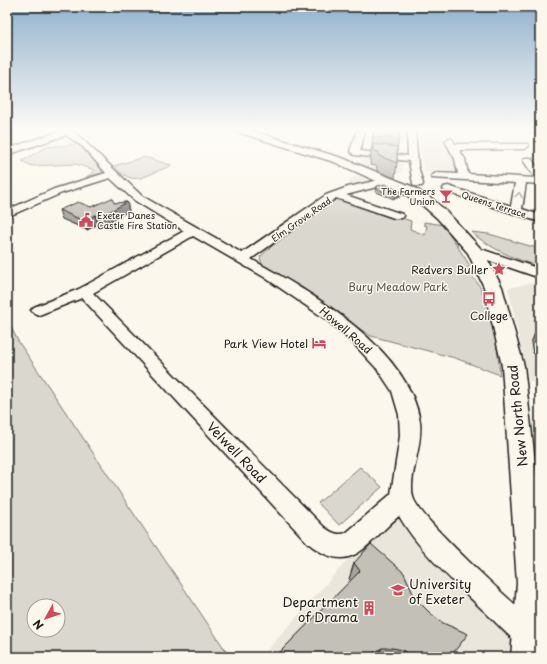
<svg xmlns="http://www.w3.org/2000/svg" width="547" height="664" font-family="'Playpen Sans',sans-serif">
  <rect width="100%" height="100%" fill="#fbf7ec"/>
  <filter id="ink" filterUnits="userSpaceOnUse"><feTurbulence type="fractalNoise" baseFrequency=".025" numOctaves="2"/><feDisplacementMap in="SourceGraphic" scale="8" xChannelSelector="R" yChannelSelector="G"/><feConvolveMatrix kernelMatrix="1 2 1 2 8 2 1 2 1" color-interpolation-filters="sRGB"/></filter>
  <g filter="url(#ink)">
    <g fill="#eae6dc">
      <polygon points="417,131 441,131 444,144 450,144 461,175 424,172"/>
      <polygon points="362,156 404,159 401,174 386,175 376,172 361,164"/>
      <polygon points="366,173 407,194 394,199 348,183 350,179"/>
      <polygon points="530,283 540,284 540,385 529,381 508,288"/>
      <polygon points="399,511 516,633 514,657 261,657 359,547"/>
    </g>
    <g fill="#dad7ce" stroke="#7b7a75" fill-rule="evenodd">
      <polygon points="81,144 101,169 102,173 86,177 94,172 94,170 76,164 32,166 22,161 46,147"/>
      <path d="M144,157L171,165C168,168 164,168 160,170C138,180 131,184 114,166Z"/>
      <path d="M339,198L411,221L410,229L425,235L427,226L424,225V222L444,225L470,266L467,268L469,274C490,288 498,350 500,375L455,358L371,336L262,265L260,257C284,235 309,212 339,198Z"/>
      <path d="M471,232L489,234L540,249V267C515,259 491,249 471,232Z"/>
      <path d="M7,319L18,341L230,657H7ZM34,606H58V630H34Z"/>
      <polygon points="360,467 382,487 339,525 318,503"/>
    </g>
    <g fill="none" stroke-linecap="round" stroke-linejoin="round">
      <defs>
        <g id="minor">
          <polygon points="7,131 14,131 7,136"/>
          <path d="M60,131H72L79,136L142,196L242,253L326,195L348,187L388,178L392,179L393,181L392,183L346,195L402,214L404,216L402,218H394L336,198L251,259C310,292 410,349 420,422C423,447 408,476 413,497C418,518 519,609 540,626V657C518,648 501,627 484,611C454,582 420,552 399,516C367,542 352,579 308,543L82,298L44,313L39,315L34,313L31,310L34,307L79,289L184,231L134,200L110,178L62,193L7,217V210L54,189L106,173L83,147L66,135L7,155V149ZM193,236L264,277L327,320L354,344L378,370L392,391L399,415L400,436L391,494L346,533C337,536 331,532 324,527L93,293Z"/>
          <polygon points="357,131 365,131 360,151 408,156 407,131 415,131 418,166 423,184 422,186 414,186 413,184 409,161 354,155 350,151"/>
          <polygon points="449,138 452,139 455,144 528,144 529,146 525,149 459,150 465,159 468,174 535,178 523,160 525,158 531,158 540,171 540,184 526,183 522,209 540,215 540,222 444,191 443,189 444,187 448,186 511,206 515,183 432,178 431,176 436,173 458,174 455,159 445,141"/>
          <polygon points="475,247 540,269 540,278 470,254 469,251"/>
        </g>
        <polygon id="major" points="234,131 252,131 342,158 411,186 431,198 447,212 483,251 502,287 524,366 540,505 540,657 511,657 517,583 502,366 484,287 468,253 437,218 421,204 401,192 334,162"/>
      </defs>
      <use href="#minor" stroke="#1c1c1c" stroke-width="3"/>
      <use href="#major" stroke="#1c1c1c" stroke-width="3"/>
      <use href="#minor" fill="#fbf7ec" fill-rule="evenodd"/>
      <use href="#major" fill="#fbf7ec" fill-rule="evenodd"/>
      <polyline stroke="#1c1c1c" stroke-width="2" stroke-dasharray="3.5 2" stroke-linecap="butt" points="523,131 540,134"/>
    </g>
    <g fill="#a8a59e" stroke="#1c1c1c">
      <polygon points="373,131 399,131 399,139 397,151 397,163 395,178 377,171 377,166 370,165"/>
      <polygon points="377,186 404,193 404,195 394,199 376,192"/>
      <polygon points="127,202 129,211 102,226 98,224 87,230 62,219 59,210 91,207 114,203"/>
      <polygon points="535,333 540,334 540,354 533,353 531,343"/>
      <polygon points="354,563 415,598 450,657 275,657 351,581 349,579"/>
    </g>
    <g fill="#888681" stroke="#1c1c1c">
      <polygon points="404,193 404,195 394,199 394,196"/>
      <polygon points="127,202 129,211 102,226 100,217"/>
      <polygon points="95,215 98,224 87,230 84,221"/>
      <polygon points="382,648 377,657 370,657 374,653"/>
    </g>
    <g fill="#c3c0b8" stroke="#1c1c1c">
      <polygon points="374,131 398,131 399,139 373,137"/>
      <polygon points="373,144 397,147 397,163 379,156 379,152 373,151"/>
      <polygon points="385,184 404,193 394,196 377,189 377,186"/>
      <polygon points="112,198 114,203 127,202 100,217 95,215 84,221 59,210 78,202 91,207"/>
      <polygon points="535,333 540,334 540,344 537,343"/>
      <polygon points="371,544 404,573 415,598 430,613 443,623 468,634 450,657 411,657 403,650 392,648 382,648 374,653 370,657 275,657 360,571 354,563"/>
    </g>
    <defs><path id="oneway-chevron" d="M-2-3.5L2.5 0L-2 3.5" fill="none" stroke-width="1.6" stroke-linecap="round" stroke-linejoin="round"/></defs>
    <use stroke="#97948e" href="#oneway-chevron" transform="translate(519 195) rotate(-82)"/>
  </g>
  <linearGradient id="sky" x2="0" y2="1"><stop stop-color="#91b1cd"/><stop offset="0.58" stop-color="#fdfbf6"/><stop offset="1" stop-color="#fdfbf6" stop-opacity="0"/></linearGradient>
  <rect width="547" height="224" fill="url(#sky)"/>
  <defs>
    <symbol id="bar-bare" viewBox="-9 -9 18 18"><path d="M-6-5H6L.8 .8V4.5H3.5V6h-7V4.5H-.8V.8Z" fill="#d1495b" stroke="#fbf7ec" stroke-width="2.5" paint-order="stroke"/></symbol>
    <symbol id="civic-bare" viewBox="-9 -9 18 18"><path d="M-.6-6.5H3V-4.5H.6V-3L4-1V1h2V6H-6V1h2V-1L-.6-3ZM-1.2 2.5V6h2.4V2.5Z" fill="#d1495b" stroke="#fbf7ec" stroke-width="2.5" paint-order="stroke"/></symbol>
    <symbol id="sight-bare" viewBox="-9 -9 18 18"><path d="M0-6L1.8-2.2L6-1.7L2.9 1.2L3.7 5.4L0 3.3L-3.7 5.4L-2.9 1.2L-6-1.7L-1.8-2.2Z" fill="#d1495b" stroke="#fbf7ec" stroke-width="2.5" paint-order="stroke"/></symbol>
    <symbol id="bus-bare" viewBox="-9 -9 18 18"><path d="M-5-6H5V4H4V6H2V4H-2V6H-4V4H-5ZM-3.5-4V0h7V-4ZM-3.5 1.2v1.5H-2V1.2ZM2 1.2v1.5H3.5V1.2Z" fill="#d1495b" stroke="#fbf7ec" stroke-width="2.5" paint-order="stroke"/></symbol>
    <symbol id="hotel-bare" viewBox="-9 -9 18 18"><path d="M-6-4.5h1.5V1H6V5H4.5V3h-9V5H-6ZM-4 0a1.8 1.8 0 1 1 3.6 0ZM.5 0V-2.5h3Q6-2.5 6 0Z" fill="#d1495b" stroke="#fbf7ec" stroke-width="2.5" paint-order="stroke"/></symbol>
    <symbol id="university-bare" viewBox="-9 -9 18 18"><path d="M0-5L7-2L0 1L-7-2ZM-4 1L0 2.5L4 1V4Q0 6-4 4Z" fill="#d1495b" stroke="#fbf7ec" stroke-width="2.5" paint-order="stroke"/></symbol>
    <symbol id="building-bare" viewBox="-9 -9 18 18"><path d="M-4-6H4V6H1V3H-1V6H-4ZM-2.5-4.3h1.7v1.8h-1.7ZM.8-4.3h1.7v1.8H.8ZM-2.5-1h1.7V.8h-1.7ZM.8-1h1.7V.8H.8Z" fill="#d1495b" stroke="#fbf7ec" stroke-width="2.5" paint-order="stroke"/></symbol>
  </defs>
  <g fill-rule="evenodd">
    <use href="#bar-bare" x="436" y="186" width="20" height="20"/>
    <use href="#civic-bare" x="76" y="210" width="20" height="20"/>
    <use href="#sight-bare" x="489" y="259" width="20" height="20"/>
    <use href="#bus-bare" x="479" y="289" width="20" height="20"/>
    <use href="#hotel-bare" x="309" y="333" width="20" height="20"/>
    <use href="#university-bare" x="388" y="580" width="20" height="20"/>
    <use href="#building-bare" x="359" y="598" width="20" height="20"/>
  </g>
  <g text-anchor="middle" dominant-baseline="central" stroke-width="3" stroke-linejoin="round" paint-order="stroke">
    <g font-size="9" fill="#1c1c1c" stroke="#fbf7ec" text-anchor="end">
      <text x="435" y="191">The Farmers<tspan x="435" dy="10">Union</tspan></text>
      <text x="97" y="215" text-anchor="start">Exeter Danes<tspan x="97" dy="10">Castle Fire Station</tspan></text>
    </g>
    <g font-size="9" fill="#1c1c1c" stroke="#fbf7ec">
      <text transform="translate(494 204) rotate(18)">Queens Terrace</text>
      <text transform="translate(301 219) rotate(-35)">Elm Grove Road</text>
    </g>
    <g font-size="11" fill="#1c1c1c" stroke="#fbf7ec" text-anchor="end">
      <text x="488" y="269">Redvers Buller</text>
      <text x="489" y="315" text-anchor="middle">College</text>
      <text x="308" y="343">Park View Hotel</text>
    </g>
    <g font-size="11" fill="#555451" stroke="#fbf7ec">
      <text x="398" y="286">Bury Meadow Park</text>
    </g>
    <g font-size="11" fill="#1c1c1c" stroke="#fbf7ec">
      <text transform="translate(346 330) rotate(41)">Howell Road</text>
    </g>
    <g font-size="13" fill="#1c1c1c" stroke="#fbf7ec">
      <text transform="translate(517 416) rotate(-96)">New North Road</text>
      <text transform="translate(237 452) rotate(46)">Velwell Road</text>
    </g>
    <g font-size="13" fill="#1c1c1c" stroke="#fbf7ec" text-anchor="start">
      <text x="409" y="583">University<tspan x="409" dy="15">of Exeter</tspan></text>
      <text x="358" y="601" text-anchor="end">Department<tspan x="358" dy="15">of Drama</tspan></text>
    </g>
  </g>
  <rect width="547" height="664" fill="none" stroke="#fbf7ec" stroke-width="24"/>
  <rect x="12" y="12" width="523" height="640" fill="none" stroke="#1c1c1c" stroke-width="1.5" filter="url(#ink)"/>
  <g transform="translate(46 618) rotate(230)"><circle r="19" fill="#fbf7ec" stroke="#a29f99"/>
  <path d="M0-3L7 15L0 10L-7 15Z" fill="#d1495b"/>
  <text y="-6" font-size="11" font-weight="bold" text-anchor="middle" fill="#1c1c1c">N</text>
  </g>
</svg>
